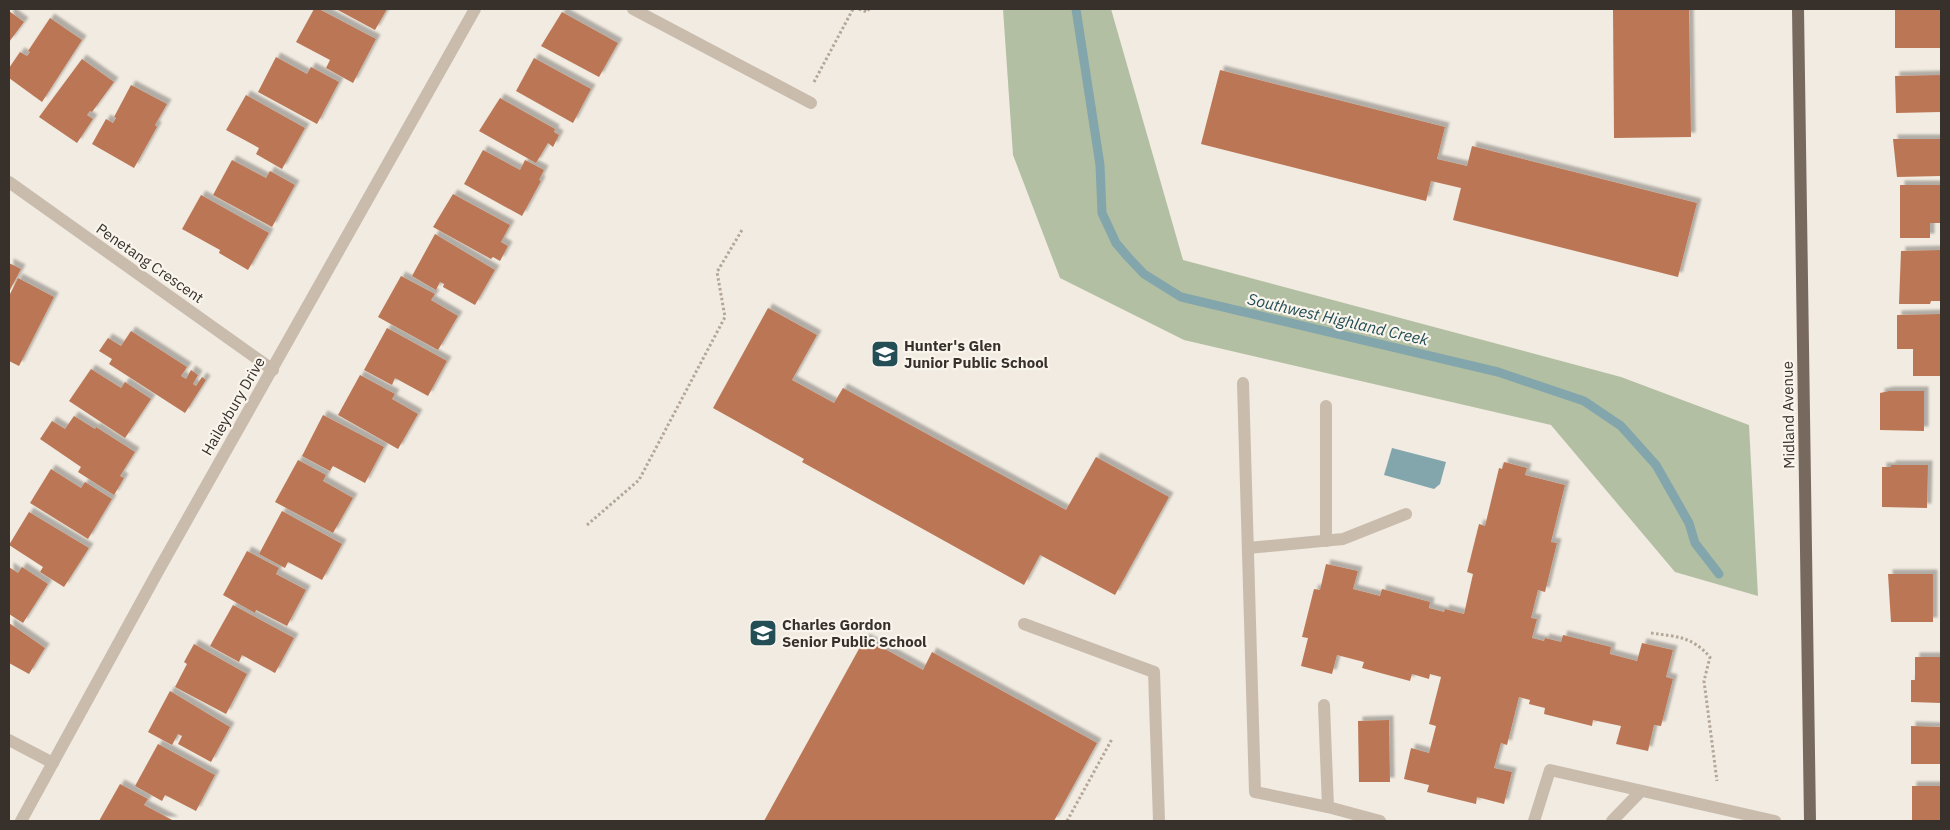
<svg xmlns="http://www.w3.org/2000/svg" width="1950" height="830" font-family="'IBM Plex Sans',sans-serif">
  <defs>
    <filter id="shadow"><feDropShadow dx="4.5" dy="-4.5" stdDeviation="1" flood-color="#0004"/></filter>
  </defs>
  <rect width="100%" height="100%" fill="#f1ebe1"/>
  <polygon fill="#b3bfa2" points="1003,9 1111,9 1183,260 1621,377 1749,425 1758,596 1675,572 1551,425 1184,340 1060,278 1013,155"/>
  <polygon fill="#82a6ac" points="1392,448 1446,462 1440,484 1434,489 1384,475"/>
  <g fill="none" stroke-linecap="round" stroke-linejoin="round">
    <polyline stroke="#82a6ac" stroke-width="9" points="1076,9 1100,165 1102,213 1116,243 1127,256 1144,274 1181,297 1498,372 1584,401 1621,426 1656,465 1689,523 1695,543 1719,574"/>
  </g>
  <g fill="#b75" filter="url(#shadow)">
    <polygon points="314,9 319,9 376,39 353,83 326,68 330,60 296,42"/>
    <polygon points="336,9 387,9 375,30"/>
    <polygon points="1613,9 1689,9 1691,137 1614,138"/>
    <rect x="1895" y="10" width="46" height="38"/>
    <polygon points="9,11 24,22 9,42"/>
    <polygon points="562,12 618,43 599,77 541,46"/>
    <polygon points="50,18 82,40 42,102 9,78 9,68 20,52 27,56 30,52 28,51"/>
    <polygon points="276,57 307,74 311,67 339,82 317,124 258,92"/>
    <polygon points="534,58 591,89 573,123 516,91"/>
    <polygon points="82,59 114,82 92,112 90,111 87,115 93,119 77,143 39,117"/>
    <polygon points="1220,70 1445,127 1437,159 1467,166 1472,146 1697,203 1678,277 1453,220 1461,188 1431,181 1426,201 1201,144"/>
    <polygon points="1941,75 1941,112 1896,113 1895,76"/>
    <polygon points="131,85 167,104 155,125 157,127 134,168 92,144 106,119 113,123 116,118 114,117"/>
    <polygon points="246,95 305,128 282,169 256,154 259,148 226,130"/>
    <polygon points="500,98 555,129 554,132 559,135 553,147 548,143 536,163 479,131"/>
    <polygon points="1893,139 1941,139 1941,176 1897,177"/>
    <polygon points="483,150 520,170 525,160 544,170 539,180 541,181 522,216 464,184"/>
    <polygon points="232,160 266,178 270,171 295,185 272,227 213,195"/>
    <polygon points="1900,185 1941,185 1941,223 1930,223 1930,238 1900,238"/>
    <polygon points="453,194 510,225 501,242 508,246 500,261 493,257 491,259 433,227"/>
    <polygon points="201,195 269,233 248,270 219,253 220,250 182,229"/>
    <polygon points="435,234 495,270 475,305 443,287 444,284 440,282 436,290 412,276"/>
    <polygon points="1941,250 1941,301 1931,301 1930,304 1899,304 1901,251"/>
    <polygon points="9,263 21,269 9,292"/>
    <polygon points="401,276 435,294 431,300 458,316 438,350 378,317"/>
    <polygon points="18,278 54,297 19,366 9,361 9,296"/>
    <polygon points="768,308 817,335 792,380 834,403 843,388 1066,510 1096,457 1169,497 1115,595 1040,555 1024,585 802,462 804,459 713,408"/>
    <polygon points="1941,314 1941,376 1913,376 1913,349 1897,349 1897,315"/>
    <polygon points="387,328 447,361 428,396 395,378 392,385 364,370"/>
    <polygon points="131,331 187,367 181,376 186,379 191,370 198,375 193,384 196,386 202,377 206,380 185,413 109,364 112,359 99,351 108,338 121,346"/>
    <polygon points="91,369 121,388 125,382 151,399 125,438 69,401"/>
    <polygon points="360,375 395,394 392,399 418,414 398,449 338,415"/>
    <polygon points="1889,391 1924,391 1924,431 1880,430 1880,393"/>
    <polygon points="323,415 384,447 365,483 333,466 330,471 302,456"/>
    <polygon points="74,416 95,429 96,427 135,452 120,476 124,478 114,495 78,472 81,467 40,439 52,421 65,429"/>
    <polygon points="298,460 326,475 323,481 353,498 333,533 275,502"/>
    <polygon points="1504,462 1527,468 1525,475 1565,485 1551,542 1557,543 1545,592 1538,590 1531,618 1537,619 1532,638 1544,641 1545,638 1561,642 1563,635 1611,647 1610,654 1637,661 1642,643 1673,650 1666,677 1673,679 1661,726 1654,725 1648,751 1616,744 1621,726 1593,720 1592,726 1544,714 1545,708 1529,704 1530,700 1519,697 1507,745 1501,743 1494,768 1512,772 1504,804 1477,797 1476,804 1427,792 1429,785 1404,779 1411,748 1429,753 1436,726 1429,724 1441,677 1430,674 1429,679 1412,674 1410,681 1362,668 1364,662 1337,655 1332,674 1301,666 1308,638 1302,637 1314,589 1320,590 1326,564 1358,571 1353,589 1380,596 1382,589 1430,602 1429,608 1444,612 1445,609 1464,614 1473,574 1467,572 1479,524 1485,526 1499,468 1502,469"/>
    <polygon points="1891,465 1928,465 1927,508 1882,507 1882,467 1891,467"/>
    <polygon points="51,469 81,488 85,482 112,499 88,539 30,503"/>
    <polygon points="282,511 342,544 322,580 288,562 285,568 259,554"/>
    <polygon points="29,512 89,548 64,587 40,572 43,567 9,545"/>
    <polygon points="247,551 279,568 276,574 306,590 287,626 256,610 255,613 223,595"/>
    <polygon points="9,567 18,573 22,567 48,584 23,623 9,614"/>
    <polygon points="1888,574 1933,574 1933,622 1891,622"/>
    <polygon points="233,605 294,638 275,673 242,655 239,662 210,646"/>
    <polygon points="9,623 45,648 29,674 9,663"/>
    <polygon points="865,638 923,670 932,652 1097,743 1054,821 764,821"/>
    <polygon points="194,644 247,674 226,714 175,687 187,664 184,662"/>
    <polygon points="1915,657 1941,657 1941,703 1911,702 1911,680 1915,680"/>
    <polygon points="170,691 230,727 211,762 178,744 182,736 178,734 172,745 148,732"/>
    <polygon points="1389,720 1390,782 1359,782 1358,721"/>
    <polygon points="1911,726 1941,727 1941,764 1911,764"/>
    <polygon points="158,744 215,775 196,811 165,795 162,801 135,786"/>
    <polygon points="120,784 148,799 144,805 174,821 99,821"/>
    <rect x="1912" y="786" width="29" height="35"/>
  </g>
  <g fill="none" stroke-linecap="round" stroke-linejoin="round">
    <g stroke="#b4a798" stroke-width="3" stroke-dasharray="2.5 2.5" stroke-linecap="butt">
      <polyline points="859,9 867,12 869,9"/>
      <polyline points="814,82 853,9"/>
      <polyline points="587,525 639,480 725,317 717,272 742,230"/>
      <path d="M1651,633C1678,637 1691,636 1710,657L1704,681L1717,781"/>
      <polyline points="1067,821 1112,739"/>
    </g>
    <g stroke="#c9bcad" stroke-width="12">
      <polyline points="633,9 811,103"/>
      <polyline points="9,182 273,370"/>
      <polyline points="1243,383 1255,792 1328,807 1380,821"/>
      <polyline points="1326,541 1326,406"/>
      <polyline points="1248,548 1343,539 1406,514"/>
      <polyline points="1024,624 1154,672 1159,821"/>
      <polyline points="1324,705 1328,807"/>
      <polyline points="9,740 53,763"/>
      <polyline points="21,821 157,573 475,9"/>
      <polyline points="1534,821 1550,770 1775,821"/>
      <polyline points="1612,821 1641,791"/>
    </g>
    <polyline stroke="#78695e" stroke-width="12" points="1798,9 1810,821"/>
  </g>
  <defs>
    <symbol id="school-square" viewBox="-11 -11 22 22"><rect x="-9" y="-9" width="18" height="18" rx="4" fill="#244e56" stroke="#f9f5ed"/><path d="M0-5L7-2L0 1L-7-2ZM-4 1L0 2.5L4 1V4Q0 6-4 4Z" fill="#fff"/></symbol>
  </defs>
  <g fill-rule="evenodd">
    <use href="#school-square" x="869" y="338" width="32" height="32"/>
    <use href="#school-square" x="747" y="617" width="32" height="32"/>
  </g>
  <g text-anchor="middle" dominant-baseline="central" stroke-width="4.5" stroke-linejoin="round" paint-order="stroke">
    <g font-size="15" fill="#38302b" stroke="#f9f5ed">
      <text transform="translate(150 263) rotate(35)">Penetang Crescent</text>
      <text transform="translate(233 406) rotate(-60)">Haileybury Drive</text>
      <text transform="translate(1788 415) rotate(-91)">Midland Avenue</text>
    </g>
    <g font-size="15" font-weight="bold" fill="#38302b" stroke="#f9f5ed" text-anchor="start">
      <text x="904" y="345">Hunter's Glen<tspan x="904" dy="17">Junior Public School</tspan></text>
      <text x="782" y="624">Charles Gordon<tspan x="782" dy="17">Senior Public School</tspan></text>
    </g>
    <g font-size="16" font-style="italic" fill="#244e56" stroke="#f9f5ed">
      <text transform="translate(1338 319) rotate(13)">Southwest Highland Creek</text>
    </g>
  </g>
  <rect width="1950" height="830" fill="none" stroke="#38302b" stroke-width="20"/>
</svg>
